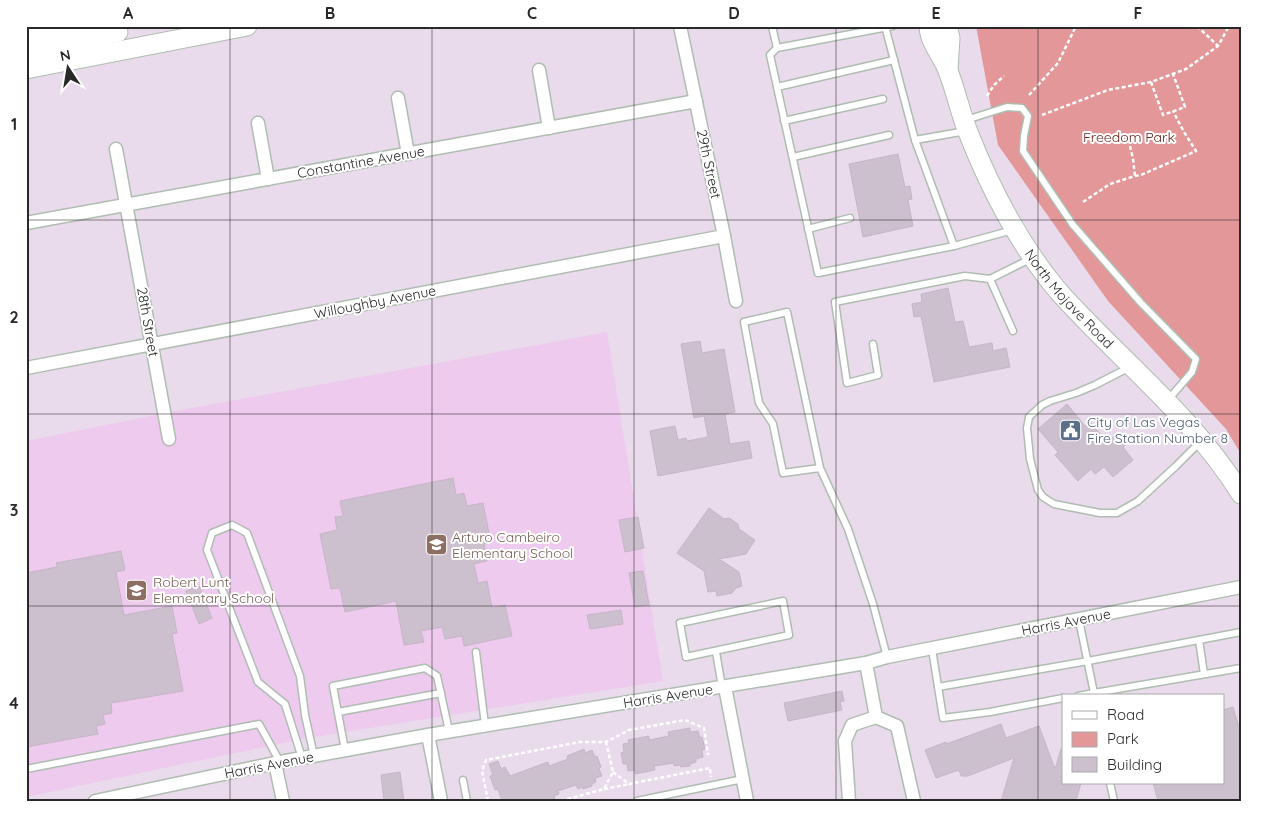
<svg xmlns="http://www.w3.org/2000/svg" width="1267" height="827" font-family="Quicksand,sans-serif">
  <rect width="100%" height="100%" fill="#eadbec"/>
  <polygon fill="#edcaee" points="607,332 663,681 302,739 26,797 26,441 181,410"/>
  <polygon fill="#e39799" points="976,26 1241,26 1241,454 1226,429 1108,301 998,145"/>
  <g fill="#cdc0ce" stroke="#c6b5c7">
    <polygon points="898,154 905,187 910,186 912,199 908,200 913,226 863,237 849,164"/>
    <polygon points="948,288 955,322 963,321 969,347 992,343 993,351 1006,348 1010,367 934,382 921,316 914,317 912,304 922,302 921,294"/>
    <polygon points="700,341 702,353 724,349 735,412 725,414 730,444 749,441 752,458 658,476 650,431 675,426 678,440 686,438 687,441 708,437 704,416 694,418 681,344"/>
    <polygon points="1067,404 1085,426 1090,422 1107,442 1118,433 1127,444 1123,447 1133,460 1113,477 1104,467 1095,474 1091,469 1078,481 1055,455 1058,452 1038,429"/>
    <polygon points="453,478 456,495 464,493 467,506 483,503 491,543 484,544 487,561 474,564 478,583 487,581 492,608 505,605 512,636 464,646 462,636 445,639 442,627 421,631 424,642 404,645 396,601 345,612 340,588 331,589 320,534 337,530 335,517 343,516 340,501"/>
    <polygon points="709,508 724,519 729,518 738,524 739,529 755,540 746,554 719,559 739,572 742,586 736,588 732,593 717,596 716,591 708,592 704,571 677,553"/>
    <polygon points="638,517 644,548 625,552 619,520"/>
    <polygon points="121,551 125,570 116,572 124,615 172,606 177,633 172,634 183,691 111,703 112,713 103,715 105,724 96,726 98,734 26,747 26,573 57,567 56,563"/>
    <polygon points="643,571 649,605 635,607 629,573"/>
    <polygon points="199,586 212,618 199,624 186,591"/>
    <polygon points="621,610 623,624 590,629 587,615"/>
    <polygon points="842,691 844,701 840,702 842,710 788,721 784,703"/>
    <polygon points="1233,707 1239,727 1241,727 1241,801 1158,801 1153,783 1223,783 1223,710"/>
    <polygon points="1001,724 1006,738 1039,726 1055,769 1061,749 1063,750 1063,783 1081,783 1076,801 1001,801 1014,758 968,776 961,776 959,770 936,778 925,750 946,742 946,744"/>
    <polygon points="690,728 690,732 698,731 700,738 702,737 705,749 702,750 703,757 696,759 696,762 690,764 690,766 681,767 680,765 674,766 674,763 654,766 655,770 635,774 635,770 628,771 627,764 623,764 621,753 624,752 623,744 629,743 628,740 649,736 649,740 669,736 668,732"/>
    <polygon points="584,749 585,753 592,750 595,757 597,756 601,767 599,769 602,776 595,778 596,782 592,784 592,786 583,789 582,787 578,789 576,785 558,791 559,794 554,796 555,798 548,801 502,801 498,789 495,790 490,776 493,775 489,764 498,761 501,769 505,767 510,776 548,762 549,766 568,759 567,756"/>
    <polygon points="400,772 404,801 384,801 381,775"/>
  </g>
  <g fill="none" stroke-linecap="round" stroke-linejoin="round">
    <defs>
      <g id="lane">
        <polyline points="772,26 777,48 893,26"/>
        <polyline points="885,26 915,140 966,131"/>
        <polyline points="777,48 770,55 818,273 954,246"/>
        <polyline points="777,87 894,60"/>
        <polyline points="966,120 1007,107 1022,108 1028,116 1024,136 1023,151 1073,225 1141,303 1196,359 1192,372 1167,401"/>
        <polyline points="784,121 883,99"/>
        <polyline points="915,140 954,246 1013,230"/>
        <polyline points="793,157 889,135"/>
        <polyline points="808,229 850,218"/>
        <polyline points="990,279 1013,331"/>
        <polyline points="873,344 878,375 847,383 835,302 965,276 990,279 1032,258"/>
        <polyline points="1130,367 1095,385 1076,393 1050,401 1042,405 1029,417 1027,428 1030,459 1038,490 1043,497 1054,504 1100,513 1117,513 1138,501 1176,466 1201,441"/>
        <polyline points="820,468 783,473 773,424 759,403 744,322 787,312 820,468 848,529 873,604 887,657"/>
        <polygon points="783,601 789,635 686,657 680,623"/>
        <polyline points="1199,640 1204,674"/>
        <polyline points="932,649 943,718 990,712 1063,698"/>
        <polyline points="476,652 485,725"/>
        <polyline points="716,652 722,687"/>
        <polyline points="938,687 1088,661 1241,632"/>
        <polyline points="1078,696 1094,693 1079,620"/>
        <polyline points="1095,696 1094,693 1241,668"/>
        <polyline points="338,712 441,693"/>
        <polyline points="345,750 333,686 425,668 437,676 449,731"/>
        <polyline points="302,758 285,704 258,682 207,550 212,533 232,525 247,533 300,676 305,715 314,756"/>
        <polyline points="26,769 259,724 280,762"/>
        <polyline points="463,780 467,801"/>
        <polyline points="1110,783 1114,801"/>
        <polyline points="637,801 743,779"/>
      </g>
      <g id="street">
        <polyline points="680,26 724,236 736,301"/>
        <polyline points="539,70 549,128"/>
        <polyline points="398,98 408,154"/>
        <polyline points="258,123 268,179"/>
        <polyline points="116,149 169,439"/>
        <polyline points="26,223 696,101"/>
        <polyline points="26,368 724,236"/>
        <polyline points="866,663 876,717 897,726 914,801"/>
        <polyline points="725,687 747,801"/>
        <polyline points="428,735 441,801"/>
        <polyline points="275,763 283,801"/>
        <polyline points="95,801 275,763 428,735 866,663 887,657 1241,587"/>
        <polyline points="849,801 845,741 852,725 876,717"/>
      </g>
      <g id="secondary">
        <path id="s1" d="M929,26C929,30 930,34 931,37C935,49 944,59 948,71C956,91 960,112 968,132C990,188 1020,246 1059,292C1119,359 1193,416 1241,494"/>
        <polyline points="947,26 950,38 948,69"/>
        <polyline points="26,37 81,26"/>
        <polyline points="26,55 89,38 118,32"/>
        <polyline points="26,69 247,26"/>
      </g>
    </defs>
    <use href="#lane" stroke="#afbdb1" stroke-width="9"/>
    <use href="#street" stroke="#afbdb1" stroke-width="15"/>
    <use href="#secondary" stroke="#afbdb1" stroke-width="21"/>
    <g stroke="#fff" stroke-width="2.5" stroke-dasharray="4 2.5" stroke-linecap="butt">
      <polyline points="1197,26 1218,46"/>
      <polyline points="1151,82 1163,115 1185,107 1173,74"/>
      <polyline points="1029,95 1058,63 1076,26"/>
      <polyline points="987,96 994,85 1004,76"/>
      <polyline points="1042,115 1108,90 1151,82 1186,69 1218,46 1229,26"/>
      <polyline points="1130,146 1133,159 1135,176"/>
      <polyline points="1083,202 1110,184 1135,176 1141,175 1196,151 1184,132 1173,111"/>
      <polyline points="613,772 629,784 710,768 711,777"/>
      <polyline points="604,789 629,784"/>
      <polyline points="488,801 482,771 486,760 580,742 606,742 629,730 685,720 704,728 708,755"/>
      <polyline points="561,801 604,789 613,772 606,742"/>
    </g>
    <use href="#lane" stroke="#fff" stroke-width="6"/>
    <use href="#street" stroke="#fff" stroke-width="12"/>
    <use href="#secondary" stroke="#fff" stroke-width="19"/>
  </g>
  <path fill="none" stroke="#292929" stroke-width="1" stroke-opacity="0.55" d="M230,26V801M432,26V801M634,26V801M836,26V801M1038,26V801M26,220H1241M26,414H1241M26,606H1241"/>
  <defs>
    <symbol id="civic-square" viewBox="-11 -11 22 22"><rect x="-9" y="-9" width="18" height="18" rx="4" fill="#5c6f8a" stroke="#fff"/><path d="M-.6-6.5H3V-4.5H.6V-3L4-1V1h2V6H-6V1h2V-1L-.6-3ZM-1.2 2.5V6h2.4V2.5Z" fill="#fff"/></symbol>
    <symbol id="school-square" viewBox="-11 -11 22 22"><rect x="-9" y="-9" width="18" height="18" rx="4" fill="#8d6e63" stroke="#fff"/><path d="M0-5L7-2L0 1L-7-2ZM-4 1L0 2.5L4 1V4Q0 6-4 4Z" fill="#fff"/></symbol>
  </defs>
  <g fill-rule="evenodd">
    <use href="#civic-square" x="1058" y="418" width="25" height="25"/>
    <use href="#school-square" x="424" y="532" width="25" height="25"/>
    <use href="#school-square" x="124" y="578" width="25" height="25"/>
  </g>
  <g text-anchor="middle" dominant-baseline="central" stroke-width="4" stroke-linejoin="round" paint-order="stroke">
    <g font-size="14" fill="#662219" stroke="#fff">
      <text x="1129" y="137">Freedom Park</text>
    </g>
    <g font-size="14" fill="#292929" stroke="#fff">
      <text transform="translate(361 162) rotate(-10)">Constantine Avenue</text>
      <text transform="translate(709 164) rotate(78)">29th Street</text>
      <text stroke="none"><textPath href="#s1" startOffset="310">North Mojave Road</textPath></text>
      <text transform="translate(375 302) rotate(-11)">Willoughby Avenue</text>
      <text transform="translate(148 322) rotate(80)">28th Street</text>
      <text transform="translate(1066 622) rotate(-11)">Harris Avenue</text>
      <text transform="translate(668 696) rotate(-9)">Harris Avenue</text>
      <text transform="translate(269 765) rotate(-11)">Harris Avenue</text>
    </g>
    <g font-size="14" fill="#4e5e75" stroke="#fff" text-anchor="start">
      <text x="1087" y="422">City of Las Vegas<tspan x="1087" dy="16">Fire Station Number 8</tspan></text>
    </g>
    <g font-size="14" fill="#785e54" stroke="#fff" text-anchor="start">
      <text x="452" y="537">Arturo Cambeiro<tspan x="452" dy="16">Elementary School</tspan></text>
      <text x="153" y="582">Robert Lunt<tspan x="153" dy="16">Elementary School</tspan></text>
    </g>
  </g>
  <rect width="1267" height="827" fill="none" stroke="#ffffff" stroke-width="55"/>
  <rect x="1062" y="694" width="162" height="90" fill="#ffffff" stroke="#a9a9a9"/>
  <rect x="1072" y="711" width="25" height="8" fill="#ffffff" stroke="#a9a9a9"/>
  <text x="1107" y="720" font-size="15" fill="#292929">Road</text>
  <rect x="1072" y="732" width="25" height="15" fill="#e39799" stroke="#a9a9a9"/>
  <text x="1107" y="744" font-size="15" fill="#292929">Park</text>
  <rect x="1072" y="757" width="25" height="15" fill="#cdc0ce" stroke="#a9a9a9"/>
  <text x="1107" y="770" font-size="15" fill="#292929">Building</text>
  <g transform="translate(68 68) rotate(348)" stroke="#ffffff" stroke-width="4" paint-order="stroke">
  <path d="M0-4L9 19L0 12L-9 19Z" fill="#292929"/>
  <text y="-8" font-size="14" font-weight="bold" text-anchor="middle" fill="#292929">N</text>
  </g>
  <rect x="28" y="28" width="1212" height="772" fill="none" stroke="#292929" stroke-width="2"/>
  <g font-size="16" text-anchor="middle" font-weight="bold" fill="#292929">
    <text x="128" y="19">A</text>
    <text x="330" y="19">B</text>
    <text x="532" y="19">C</text>
    <text x="734" y="19">D</text>
    <text x="936" y="19">E</text>
    <text x="1138" y="19">F</text>
    <text x="14" y="130">1</text>
    <text x="14" y="323">2</text>
    <text x="14" y="516">3</text>
    <text x="14" y="709">4</text>
  </g>
</svg>
